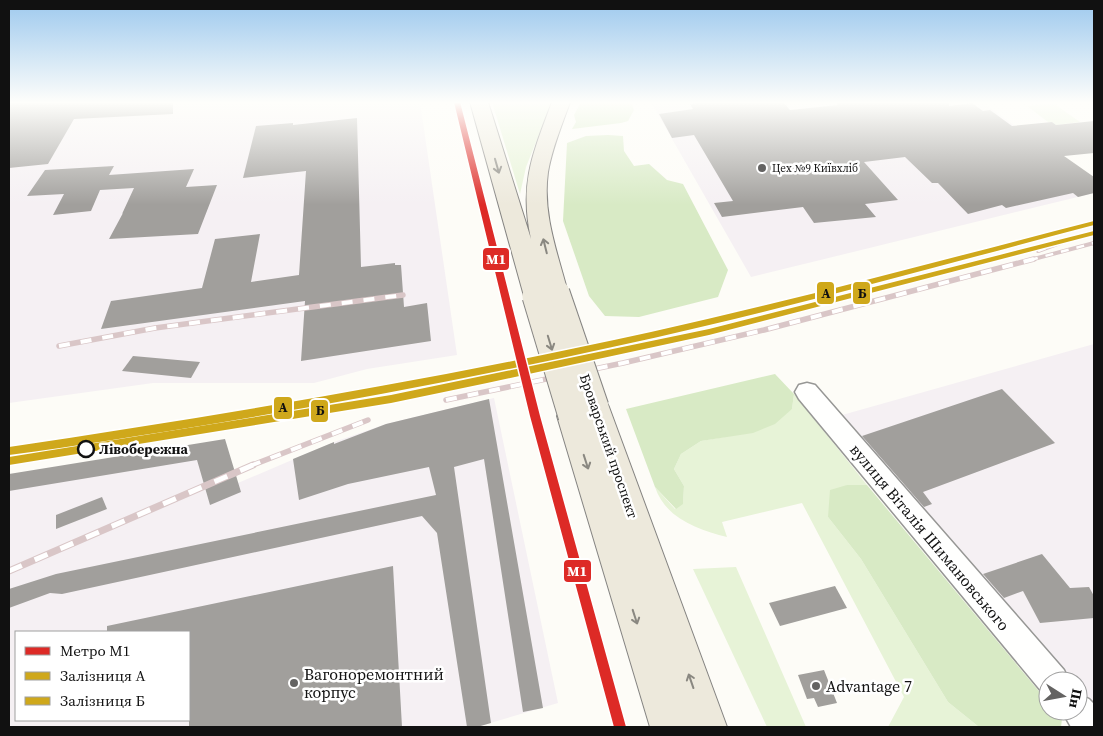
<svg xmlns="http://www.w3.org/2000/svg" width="1103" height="736" font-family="'Source Serif 4',serif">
  <rect width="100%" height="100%" fill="#fdfcf7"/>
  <g fill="#f5f0f3" fill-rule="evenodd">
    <polygon points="9,102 420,102 457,355 367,369 314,383 153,383 9,403"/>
    <polygon points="651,102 982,102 1050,151 1094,177 1094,193 751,277"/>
    <polygon points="1094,344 1094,727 1072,727 1092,714 1078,698 1078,681 1063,681 835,417"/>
    <path d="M494,398L558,703L477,727H9V480L221,450L224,489L334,442L386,424ZM16,632H189V720H16Z"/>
  </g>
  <g fill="#e7f3d7">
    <polygon points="492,102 552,102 526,167 520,194"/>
    <polygon points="1053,103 1080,122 1056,125 1052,122 1048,122 1027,106"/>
    <path d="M794,394L867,485H847L828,517L861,559L948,702L979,727H888L904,697L802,503L722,522L727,537C698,530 665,518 655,487L675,509L683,503L684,486L674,469L681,454L701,441L724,437L792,409Z"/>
    <polygon points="736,567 806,727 767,727 693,569"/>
  </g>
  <g fill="#d8eac5">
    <polygon points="581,102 631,102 634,110 628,121 621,123 572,129 576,122 574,115"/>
    <polygon points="608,135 623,136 624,151 634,166 649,164 667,180 683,184 728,270 718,297 639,317 605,316 589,296 563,221 567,143 586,136"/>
    <polygon points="775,374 794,394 792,409 775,424 753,433 701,441 681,454 674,469 684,486 683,504 676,509 655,487 626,409"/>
    <polygon points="847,485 867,485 1048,702 1048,711 1055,711 1062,719 1061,727 979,727 948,702 861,559 828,517 830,490"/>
  </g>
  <g fill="#a19f9c">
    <polygon points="9,102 173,102 173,114 74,119 48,164 9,168"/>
    <polygon points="705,102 783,102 790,110 838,105 835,102 949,102 949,106 972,103 983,111 990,110 1012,126 1052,122 1056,125 1094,121 1094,153 1064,156 1094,177 1094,193 1078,197 1073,193 1006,208 1002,205 968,214 938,183 932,183 905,157 864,162 898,200 865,204 876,217 814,223 803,207 722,217 714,203 733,201 694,135 672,138 659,114 693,109 690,104"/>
    <polygon points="357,118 361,267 395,263 395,265 401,265 404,307 427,303 431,341 301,361 305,301 101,329 111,301 202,288 215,239 260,234 251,282 299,275 306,171 243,178 256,126 293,123 293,125"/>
    <polygon points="114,166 109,175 194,169 186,187 217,185 198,234 109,239 123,213 122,214 134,188 100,190 91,211 53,215 64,194 27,196 45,170"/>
    <polygon points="133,356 200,362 191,378 122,371"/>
    <polygon points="1002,389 1055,443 923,492 932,504 924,507 862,436"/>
    <polygon points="489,399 543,708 523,712 484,459 454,467 491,723 477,727 467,727 437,533 422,516 62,594 50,593 9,608 9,589 56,574 436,495 429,467 348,484 299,500 293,459 334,442 334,444 386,424"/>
    <polygon points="225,439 241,492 210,505 197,460 9,491 9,474"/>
    <polygon points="102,497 107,509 56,529 56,515"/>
    <polygon points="1042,554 1070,588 1089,587 1094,596 1094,618 1040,623 1023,591 1004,598 983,574"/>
    <polygon points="393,566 402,727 189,727 189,632 107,632 107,626"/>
    <polygon points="835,586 847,608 780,626 769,603"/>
    <polygon points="824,670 837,703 818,707 814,698 807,699 798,675"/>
  </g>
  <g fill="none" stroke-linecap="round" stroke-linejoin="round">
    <defs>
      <g id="minor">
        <polygon points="807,383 815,385 1064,670 1069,681 1048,681 1048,695 1042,692 799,399 795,392 799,385"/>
        <polygon points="1078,694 1089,699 1094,704 1094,727 1071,727 1062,711 1078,711"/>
      </g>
      <g id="major">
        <path d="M470,102H488L531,239C519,183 533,153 552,102H570C562,125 552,148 548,172C542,214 558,254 568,293L565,299L556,302L547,299L545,302L536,305L527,302L524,296Z"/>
        <polygon points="595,395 605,399 609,407 727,727 650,727 557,416 562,407 572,404 581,407 585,399"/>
      </g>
    </defs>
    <use href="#minor" stroke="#979795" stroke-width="3"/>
    <use href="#major" stroke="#858482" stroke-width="2"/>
    <use href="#minor" fill="#fffffe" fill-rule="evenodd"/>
    <use href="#major" fill="#ede9dc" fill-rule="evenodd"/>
    <defs>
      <g id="rail-far2">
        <polyline points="1038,251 1071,239"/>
        <polyline points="1030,260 1094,243"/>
      </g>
      <g id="rail-far1">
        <polyline points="59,346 155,328 403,295"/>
        <polyline points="446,400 623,363 764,330 1034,259"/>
        <polyline points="250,466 368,420"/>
      </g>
      <polyline id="rail" points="9,571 253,465"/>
    </defs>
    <use href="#rail-far2" stroke="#d9c6c7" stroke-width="4"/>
    <use href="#rail-far1" stroke="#d9c6c7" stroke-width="5.5"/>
    <use href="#rail" stroke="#d9c6c7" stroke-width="7"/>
    <use href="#rail-far2" stroke="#fff" stroke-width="2.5" stroke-dasharray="8" stroke-linecap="butt"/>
    <use href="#rail-far1" stroke="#fff" stroke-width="4" stroke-dasharray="11" stroke-linecap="butt"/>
    <use href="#rail" stroke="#fff" stroke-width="5" stroke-dasharray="14" stroke-linecap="butt"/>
    <defs>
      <g id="major-bridge">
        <polyline points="556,293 595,407"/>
        <polyline points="536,296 572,416"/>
      </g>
    </defs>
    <use href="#major-bridge" stroke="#858482" stroke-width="29" stroke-linecap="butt"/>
    <use href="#major-bridge" stroke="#ede9dc" stroke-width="27"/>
    <defs>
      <path id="rail-1" d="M1094,221V225C965,259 836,295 705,326C544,364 382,395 218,423C149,434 79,446 9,455V447C224,415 438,379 651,332C799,299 946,259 1094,221Z"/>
      <polygon id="rail-2" points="1094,231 1094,235 709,335 487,383 391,403 9,465 9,457 391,395 487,375 709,329"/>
    </defs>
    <use href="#rail-1" stroke="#fff" stroke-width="3"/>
    <use href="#rail-2" stroke="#fff" stroke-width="3"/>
    <use href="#rail-1" fill="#cfa81b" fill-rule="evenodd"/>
    <use href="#rail-2" fill="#cfa81b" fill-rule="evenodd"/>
    <defs>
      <polygon id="metro-1" points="454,102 460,102 540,416 626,727 614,727 530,416"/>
    </defs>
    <use href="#metro-1" stroke="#fff" stroke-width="3"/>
    <use href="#metro-1" fill="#dd2a26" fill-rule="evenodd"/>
  </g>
  <defs><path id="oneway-shaft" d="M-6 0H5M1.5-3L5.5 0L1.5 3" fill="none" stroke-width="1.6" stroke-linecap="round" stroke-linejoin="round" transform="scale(1.25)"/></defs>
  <g stroke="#8a8881">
    <use href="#oneway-shaft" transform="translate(497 166) rotate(74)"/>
    <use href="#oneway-shaft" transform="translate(545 246) rotate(-104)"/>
    <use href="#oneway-shaft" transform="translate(550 343) rotate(73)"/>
    <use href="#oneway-shaft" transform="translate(586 462) rotate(72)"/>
    <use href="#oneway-shaft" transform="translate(635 617) rotate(72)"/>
    <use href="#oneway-shaft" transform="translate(691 681) rotate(-109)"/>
  </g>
  <linearGradient id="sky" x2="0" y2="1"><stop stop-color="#9dc9ee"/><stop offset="0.5" stop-color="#fefefb"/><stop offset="1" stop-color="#fefefb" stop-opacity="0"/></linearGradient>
  <rect width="1103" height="205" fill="url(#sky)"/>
  <g fill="#646362" stroke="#fff" stroke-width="2">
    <circle cx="762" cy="168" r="5"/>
    <circle cx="294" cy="683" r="5"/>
    <circle cx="816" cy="686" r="5"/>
  </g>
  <circle fill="#fff" stroke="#111" stroke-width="2.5" cx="86" cy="449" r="8"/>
  <g text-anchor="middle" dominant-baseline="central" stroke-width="5" stroke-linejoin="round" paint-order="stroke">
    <g font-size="11" fill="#111" stroke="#fff" text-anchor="start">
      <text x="772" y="168">Цех №9 Київхліб</text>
    </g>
    <g font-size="14" fill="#111" stroke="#fff">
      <text transform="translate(609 446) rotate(71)">Броварський проспект</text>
    </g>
    <g font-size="14" font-weight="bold" fill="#111" stroke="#fff" text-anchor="start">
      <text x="99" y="449">Лівобережна</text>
    </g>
    <g font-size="16" fill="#111" stroke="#fff">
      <text transform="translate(930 537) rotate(50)">вулиця Віталія Шимановського</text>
    </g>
    <g font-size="16" fill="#111" stroke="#fff" text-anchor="start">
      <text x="304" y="674">Вагоноремонтний<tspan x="304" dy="18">корпус</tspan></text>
      <text x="826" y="686">Advantage 7</text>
    </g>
  </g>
  <g stroke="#fff" stroke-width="2">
    <rect x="482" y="247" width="28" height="24" rx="5" fill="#dd2a26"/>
    <rect x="852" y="281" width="19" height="24" rx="5" fill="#cfa81b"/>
    <rect x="816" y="281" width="19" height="24" rx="5" fill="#cfa81b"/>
    <rect x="273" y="396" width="20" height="24" rx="5" fill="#cfa81b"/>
    <rect x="310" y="399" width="19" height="24" rx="5" fill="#cfa81b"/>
    <rect x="563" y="559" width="29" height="24" rx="5" fill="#dd2a26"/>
  </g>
  <g font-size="14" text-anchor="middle" font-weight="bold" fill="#fff">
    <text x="496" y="264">M1</text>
    <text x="577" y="576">M1</text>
  </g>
  <g font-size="14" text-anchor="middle" font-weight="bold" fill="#111">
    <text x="862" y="298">Б</text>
    <text x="826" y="298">A</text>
    <text x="283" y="412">A</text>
    <text x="320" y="415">Б</text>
  </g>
  <rect width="1103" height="736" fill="none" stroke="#111111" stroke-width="20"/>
  <rect x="15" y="631" width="175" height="90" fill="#ffffff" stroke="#a0a0a0"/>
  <rect x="25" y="647" width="25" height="8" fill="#dd2a26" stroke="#a0a0a0"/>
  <text x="60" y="656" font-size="15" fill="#111111">Метро M1</text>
  <rect x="25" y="672" width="25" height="8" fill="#cfa81b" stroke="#a0a0a0"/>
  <text x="60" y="681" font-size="15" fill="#111111">Залізниця A</text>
  <rect x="25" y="697" width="25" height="8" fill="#cfa81b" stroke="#a0a0a0"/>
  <text x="60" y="706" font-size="15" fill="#111111">Залізниця Б</text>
  <g transform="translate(1063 696) rotate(101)"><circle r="24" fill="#ffffff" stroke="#a0a0a0"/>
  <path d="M0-4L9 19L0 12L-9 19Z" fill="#646362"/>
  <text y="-8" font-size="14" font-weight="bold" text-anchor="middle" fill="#111111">Пн</text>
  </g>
</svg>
